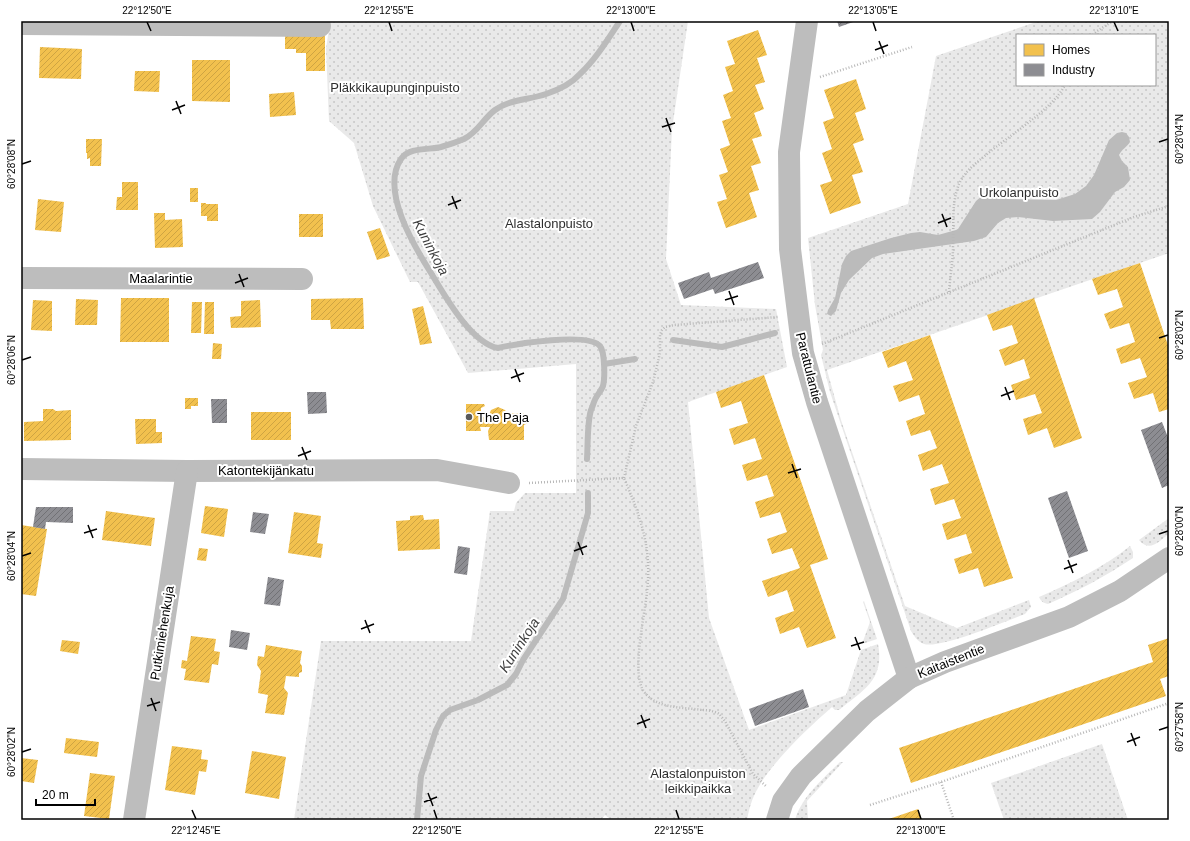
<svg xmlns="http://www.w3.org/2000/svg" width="1190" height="841" font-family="Helvetica,sans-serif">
  <defs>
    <pattern id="grass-dots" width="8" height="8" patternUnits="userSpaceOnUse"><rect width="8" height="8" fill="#e9e9e9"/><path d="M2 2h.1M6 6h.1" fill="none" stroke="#c6c6c6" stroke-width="1.8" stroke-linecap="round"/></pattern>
    <pattern id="homes-hatch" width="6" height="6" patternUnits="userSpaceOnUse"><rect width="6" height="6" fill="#f2c14e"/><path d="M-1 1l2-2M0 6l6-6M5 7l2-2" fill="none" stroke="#cea442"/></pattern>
    <pattern id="industry-hatch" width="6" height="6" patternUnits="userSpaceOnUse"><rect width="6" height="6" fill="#8d8d92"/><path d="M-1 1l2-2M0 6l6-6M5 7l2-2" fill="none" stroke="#717175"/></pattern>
  </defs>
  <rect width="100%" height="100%" fill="#fff"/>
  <g fill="url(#grass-dots)" fill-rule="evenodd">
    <path d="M330,21H688L672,129L666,259L681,305L776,309L787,367L688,402L709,618L749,730L846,695L861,650L878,644C885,680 863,690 839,710H835L832,707C808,728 773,761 758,788C752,798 749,809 747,820H611L605,815L601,820H294L321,641H471L490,511H514L516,503L525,493H576V364L468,373L418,282H410L373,206L354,143L329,121L326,49Z"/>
    <path d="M1039,21H1169V253L827,370L841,420L905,606L957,628L1029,600L1031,607L1025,614C1006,621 940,649 924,644C918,642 914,636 911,631L830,392L821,355L823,350L815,305L808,238L908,204L936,56ZM1017,35H1155V85H1017Z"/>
    <path d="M1169,518V534C1159,541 1150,553 1139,540Z"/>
    <path d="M1130,546L1133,552V558C1106,576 1078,591 1048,604C1043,603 1041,601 1039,597C1071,583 1103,568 1130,546Z"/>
    <polygon points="864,601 877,639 862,644 870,622 863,602"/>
    <polygon points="1102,744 1128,820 1004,820 991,783"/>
    <path d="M840,762H843L807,801L808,820H795C802,796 823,779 840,762Z"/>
  </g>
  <path fill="#bbb" d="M1122,132L1126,133L1129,137L1130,142C1127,147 1122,149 1119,155L1122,161L1128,167L1130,180L1124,187L1115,192L1100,212L1092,219L1053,221L1018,217L1006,218L998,223L986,237L974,241L883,254L872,258L849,280L841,293L836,311L831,316L827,314L828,310L835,298L842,264L846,256L851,251L891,238L911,233L920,232L938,235L956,230L958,229L976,201L983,195L988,194L1007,199L1056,200L1075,194L1086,186L1094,175L1109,140L1117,133Z"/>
  <g fill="url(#homes-hatch)">
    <polygon points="758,30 767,55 757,58 765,82 755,85 764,109 754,113 762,136 752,139 761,163 751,166 759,190 749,193 757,217 726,228 717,202 727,199 719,175 728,172 720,149 730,145 722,121 731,118 723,95 733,91 725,67 735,64 727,41"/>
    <polygon points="325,34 325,71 306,71 306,53 296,53 296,49 285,49 285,35"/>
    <polygon points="40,47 82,49 81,79 39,78"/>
    <polygon points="192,60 230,60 230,102 192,101"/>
    <polygon points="135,71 160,71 159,92 134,91"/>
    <polygon points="856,79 866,109 855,113 864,140 853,144 863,172 852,175 861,203 830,214 820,185 832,181 822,153 832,149 823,122 834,118 824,90"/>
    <polygon points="294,92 296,115 270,117 269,94"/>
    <polygon points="86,139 102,139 101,166 90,166 90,158 87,159 87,153 86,153"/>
    <polygon points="122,182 138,182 138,210 116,210 117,197 122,197"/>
    <rect x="190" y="188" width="8" height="14"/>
    <polygon points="38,199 64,202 61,232 35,230"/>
    <polygon points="201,203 206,203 206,204 218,204 218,221 207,221 207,216 201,216"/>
    <polygon points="154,213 165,213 165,220 182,219 183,247 155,248"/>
    <rect x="299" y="214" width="24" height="23"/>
    <polygon points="380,228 390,256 377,260 367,232"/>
    <polygon points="1140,263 1169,348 1169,409 1159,412 1153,393 1134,399 1128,383 1147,377 1140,358 1121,364 1116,349 1135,342 1129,323 1110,329 1104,314 1123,307 1117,289 1098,295 1092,279"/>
    <polygon points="121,298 169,298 169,342 120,342"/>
    <polygon points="363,298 364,329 331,329 330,320 311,320 311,299"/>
    <polygon points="1034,298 1082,438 1054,448 1047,428 1028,435 1023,419 1042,413 1035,394 1016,400 1011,385 1030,378 1024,359 1005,366 999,350 1018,343 1012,325 993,331 987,315"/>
    <polygon points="76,299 98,300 97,325 75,325"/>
    <polygon points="33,300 52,301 52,331 31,330"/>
    <polygon points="260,300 261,327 231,328 230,317 241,316 241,301"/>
    <polygon points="192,302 202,302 201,333 191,333"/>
    <polygon points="205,302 214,302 214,334 204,334"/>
    <polygon points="423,306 432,343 420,345 412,309"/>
    <polygon points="930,335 1013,578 984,587 978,568 959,574 954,559 972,553 966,534 947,540 942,524 961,518 954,499 935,505 930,489 949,483 942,464 923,471 918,455 937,448 930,430 911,436 906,421 925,414 919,395 899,402 893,386 913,380 906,361 888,368 882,352"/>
    <polygon points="213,343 222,344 221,359 212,359"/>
    <polygon points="764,375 828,559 810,565 836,638 807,648 799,627 780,634 775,618 794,611 787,590 768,597 762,581 800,568 792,548 772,554 767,539 787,532 780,512 760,518 755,502 774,496 767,475 747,481 742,465 762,459 755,438 734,445 729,429 748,423 741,401 721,408 716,392"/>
    <polygon points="185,398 198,398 198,406 191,406 191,409 185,409"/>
    <polygon points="466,404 484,404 485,406 481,408 481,417 488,417 491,410 498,407 505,410 507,413 524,413 523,416 530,422 524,425 524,440 489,440 488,431 490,427 480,427 481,431 466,431"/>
    <polygon points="43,409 53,409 56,411 71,410 71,440 24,441 24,422 43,421"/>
    <rect x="251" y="412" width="40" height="28"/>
    <polygon points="135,419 156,419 156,432 162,432 162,443 136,444"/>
    <polygon points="205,506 228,509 224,537 201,533"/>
    <polygon points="106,511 155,518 151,546 102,540"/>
    <polygon points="294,512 321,516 317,543 323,544 321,558 288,553"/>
    <polygon points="423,515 424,520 439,519 440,549 398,551 396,521 410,520 410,516"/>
    <polygon points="21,525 47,529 36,596 21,594"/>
    <polygon points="199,548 208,549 206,561 197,560"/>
    <polygon points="191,636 216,639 214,651 220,652 218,665 212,664 209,683 184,680 186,669 181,668 182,660 187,661"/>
    <polygon points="1169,638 1169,676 1160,679 1166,696 911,783 899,748 1153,662 1148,645"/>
    <polygon points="62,640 80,642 78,654 60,651"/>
    <polygon points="266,645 302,651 300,663 302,666 302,672 299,673 299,677 286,676 284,688 288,693 284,715 265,713 268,695 258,693 261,671 257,665 258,656 264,657"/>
    <polygon points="66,738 99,742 97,757 64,753"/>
    <polygon points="172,746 202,750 201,759 208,760 206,772 199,771 195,795 165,790"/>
    <polygon points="252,751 286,757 279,799 245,793"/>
    <polygon points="21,758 38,760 34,783 21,781"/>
    <polygon points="90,773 115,776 109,819 84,816"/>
    <polygon points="918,809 922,820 886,820"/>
  </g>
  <g fill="url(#industry-hatch)">
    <polygon points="837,21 856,21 839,27"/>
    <polygon points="758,262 764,278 715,294 713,289 684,299 678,283 709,272 711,278"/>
    <polygon points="307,392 326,392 327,413 308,414"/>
    <polygon points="211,399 227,399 227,423 212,423"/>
    <polygon points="1162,422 1169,440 1169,485 1162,488 1141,430"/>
    <polygon points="1067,491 1088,551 1069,558 1048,498"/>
    <polygon points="36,507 73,507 73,523 46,522 45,529 33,527"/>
    <polygon points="253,512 269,514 265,534 250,532"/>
    <polygon points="458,546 470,548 467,575 454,573"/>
    <polygon points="268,577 284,580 280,606 264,604"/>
    <polygon points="231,630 250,633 247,650 229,647"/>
    <polygon points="803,689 809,707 755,726 749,709"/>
  </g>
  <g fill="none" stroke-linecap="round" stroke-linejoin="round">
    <g stroke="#bbb" stroke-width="6">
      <polyline points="673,340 722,347 775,333"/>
      <polyline points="604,364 635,359"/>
      <path d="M587,459C588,445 587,423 591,410C593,406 594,400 597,396C599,393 602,389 603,386C605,378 605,352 600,346C588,332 516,344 498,348C471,343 445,296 431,273C414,246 380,190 401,159C409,147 429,150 441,147C448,145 457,142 464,139C478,132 483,119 495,110C510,99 529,100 546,94C558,90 572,83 580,74C596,59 608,39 620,21"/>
      <polyline points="417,820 421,776 436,730 443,716 450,710 478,700 507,685 516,674 523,660 563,599 588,513 588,493"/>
    </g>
    <g stroke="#b8b8b8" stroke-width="2.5" stroke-dasharray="1 2" stroke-linecap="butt">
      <polyline points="1093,35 1097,31 1113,21"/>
      <polyline points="820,77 912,47"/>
      <path d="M949,292C950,277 953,262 953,247C954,225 951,204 959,184C965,171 976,163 986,155C1008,136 1052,110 1065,85"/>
      <polyline points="822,344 1134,217 1169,206"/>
      <polyline points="624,478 636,426 653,382 660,353 660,335 662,330 665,327 674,325 778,317"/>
      <path d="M529,483L624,478C641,518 652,548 647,592C645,615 630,676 645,693C658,709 683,707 702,710C707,710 715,711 719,714C721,716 723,719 725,721L753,774L767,787"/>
      <polyline points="941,782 954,820"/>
      <polyline points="870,805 941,782 1169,703"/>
    </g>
    <g stroke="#bdbdbd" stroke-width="22">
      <polyline points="807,21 789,152 790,249 803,353 817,402 909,678"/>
      <polyline points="21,24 320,26"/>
      <polyline points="21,278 302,279"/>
      <polyline points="21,469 187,471 437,470 509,483"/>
      <polyline points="134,820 187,471"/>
      <polyline points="777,820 783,801 801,776 867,711 909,678 945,662 1069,617 1120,591 1169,558"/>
    </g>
  </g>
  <path fill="none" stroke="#000" stroke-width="1.5" d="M147,22L151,31M389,22L392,31M631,22L634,31M873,22L876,31M1114,22L1118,31M879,41L884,54M875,50L888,45M176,101L181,114M172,110L185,105M666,118L671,132M662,127L675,123M1159,142L1168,139M22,164L31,161M452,196L457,209M448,205L461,200M942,214L947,227M938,223L951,218M239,274L244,287M235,283L248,278M729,291L734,305M725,300L738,296M1159,338L1168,335M22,360L31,357M515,369L520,382M511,378L524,373M1005,387L1010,400M1001,396L1014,391M302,447L307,460M298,456L311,451M792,464L797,478M788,473L801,469M88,525L93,538M84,533L97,529M1159,534L1168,531M578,542L583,555M574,551L587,546M22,556L31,553M1068,560L1073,573M1064,569L1077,564M365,620L370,633M361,629L374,624M855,637L860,650M851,646L864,642M151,698L156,711M147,706L160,702M641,715L646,728M637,724L650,719M1159,730L1168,727M1131,733L1136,746M1127,742L1140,737M22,752L31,749M428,793L433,806M424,802L437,797M192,810L196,819M434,810L437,819M676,810L679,819M918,810L921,819"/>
  <circle fill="#595959" stroke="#fff" stroke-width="1.5" cx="469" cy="417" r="4"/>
  <g text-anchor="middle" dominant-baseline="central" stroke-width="4" stroke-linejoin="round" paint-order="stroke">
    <g font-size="13" fill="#2e2e2e" stroke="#fff">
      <text x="395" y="87">Pläkkikaupunginpuisto</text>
      <text x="1019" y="192">Urkolanpuisto</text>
      <text x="549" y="223">Alastalonpuisto</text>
      <text x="698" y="773">Alastalonpuiston<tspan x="698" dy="15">leikkipaikka</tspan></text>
    </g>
    <g font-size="13" fill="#000" stroke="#fff">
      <text x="161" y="278">Maalarintie</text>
      <text transform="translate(809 368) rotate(76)">Parattulantie</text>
      <text x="266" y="470">Katontekijänkatu</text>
      <text transform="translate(162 633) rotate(-81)">Putkimiehenkuja</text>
      <text transform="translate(951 661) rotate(-22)">Kaitaistentie</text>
    </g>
    <g font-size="13" fill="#000" stroke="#fff" text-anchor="start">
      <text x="477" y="417">The Paja</text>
    </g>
    <g font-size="14" font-style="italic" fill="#3f3f3f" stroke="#fff">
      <text transform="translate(431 247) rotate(62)">Kuninkoja</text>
      <text transform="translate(519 645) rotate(-57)">Kuninkoja</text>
    </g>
  </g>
  <rect width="1190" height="841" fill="none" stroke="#ffffff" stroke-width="44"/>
  <rect x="1016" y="34" width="140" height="52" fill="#ffffff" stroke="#999999"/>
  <rect x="1024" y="44" width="20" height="12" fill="#f2c14e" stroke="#999999"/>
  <text x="1052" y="54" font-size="12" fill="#000000">Homes</text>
  <rect x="1024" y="64" width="20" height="12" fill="#8d8d92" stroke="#999999"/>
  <text x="1052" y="74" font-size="12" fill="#000000">Industry</text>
  <path d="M36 799v6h59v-6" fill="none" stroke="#000000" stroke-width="2"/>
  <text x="42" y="799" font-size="12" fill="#000000" stroke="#ffffff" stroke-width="3" paint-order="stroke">20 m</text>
  <rect x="22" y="22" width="1146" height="797" fill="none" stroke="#000" stroke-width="1.5"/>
  <g font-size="10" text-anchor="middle" fill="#000">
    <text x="147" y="14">22°12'50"E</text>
    <text x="389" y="14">22°12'55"E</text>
    <text x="631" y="14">22°13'00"E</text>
    <text x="873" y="14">22°13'05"E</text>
    <text x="1114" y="14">22°13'10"E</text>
    <text transform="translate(1179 139) rotate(-90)" y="4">60°28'04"N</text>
    <text transform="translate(11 164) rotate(-90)" y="4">60°28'08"N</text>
    <text transform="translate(1179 335) rotate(-90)" y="4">60°28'02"N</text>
    <text transform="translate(11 360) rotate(-90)" y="4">60°28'06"N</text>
    <text transform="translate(1179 531) rotate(-90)" y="4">60°28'00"N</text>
    <text transform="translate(11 556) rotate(-90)" y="4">60°28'04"N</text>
    <text transform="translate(1179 727) rotate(-90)" y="4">60°27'58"N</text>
    <text transform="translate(11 752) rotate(-90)" y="4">60°28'02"N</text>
    <text x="196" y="834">22°12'45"E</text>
    <text x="437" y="834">22°12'50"E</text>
    <text x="679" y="834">22°12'55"E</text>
    <text x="921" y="834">22°13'00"E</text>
  </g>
</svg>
